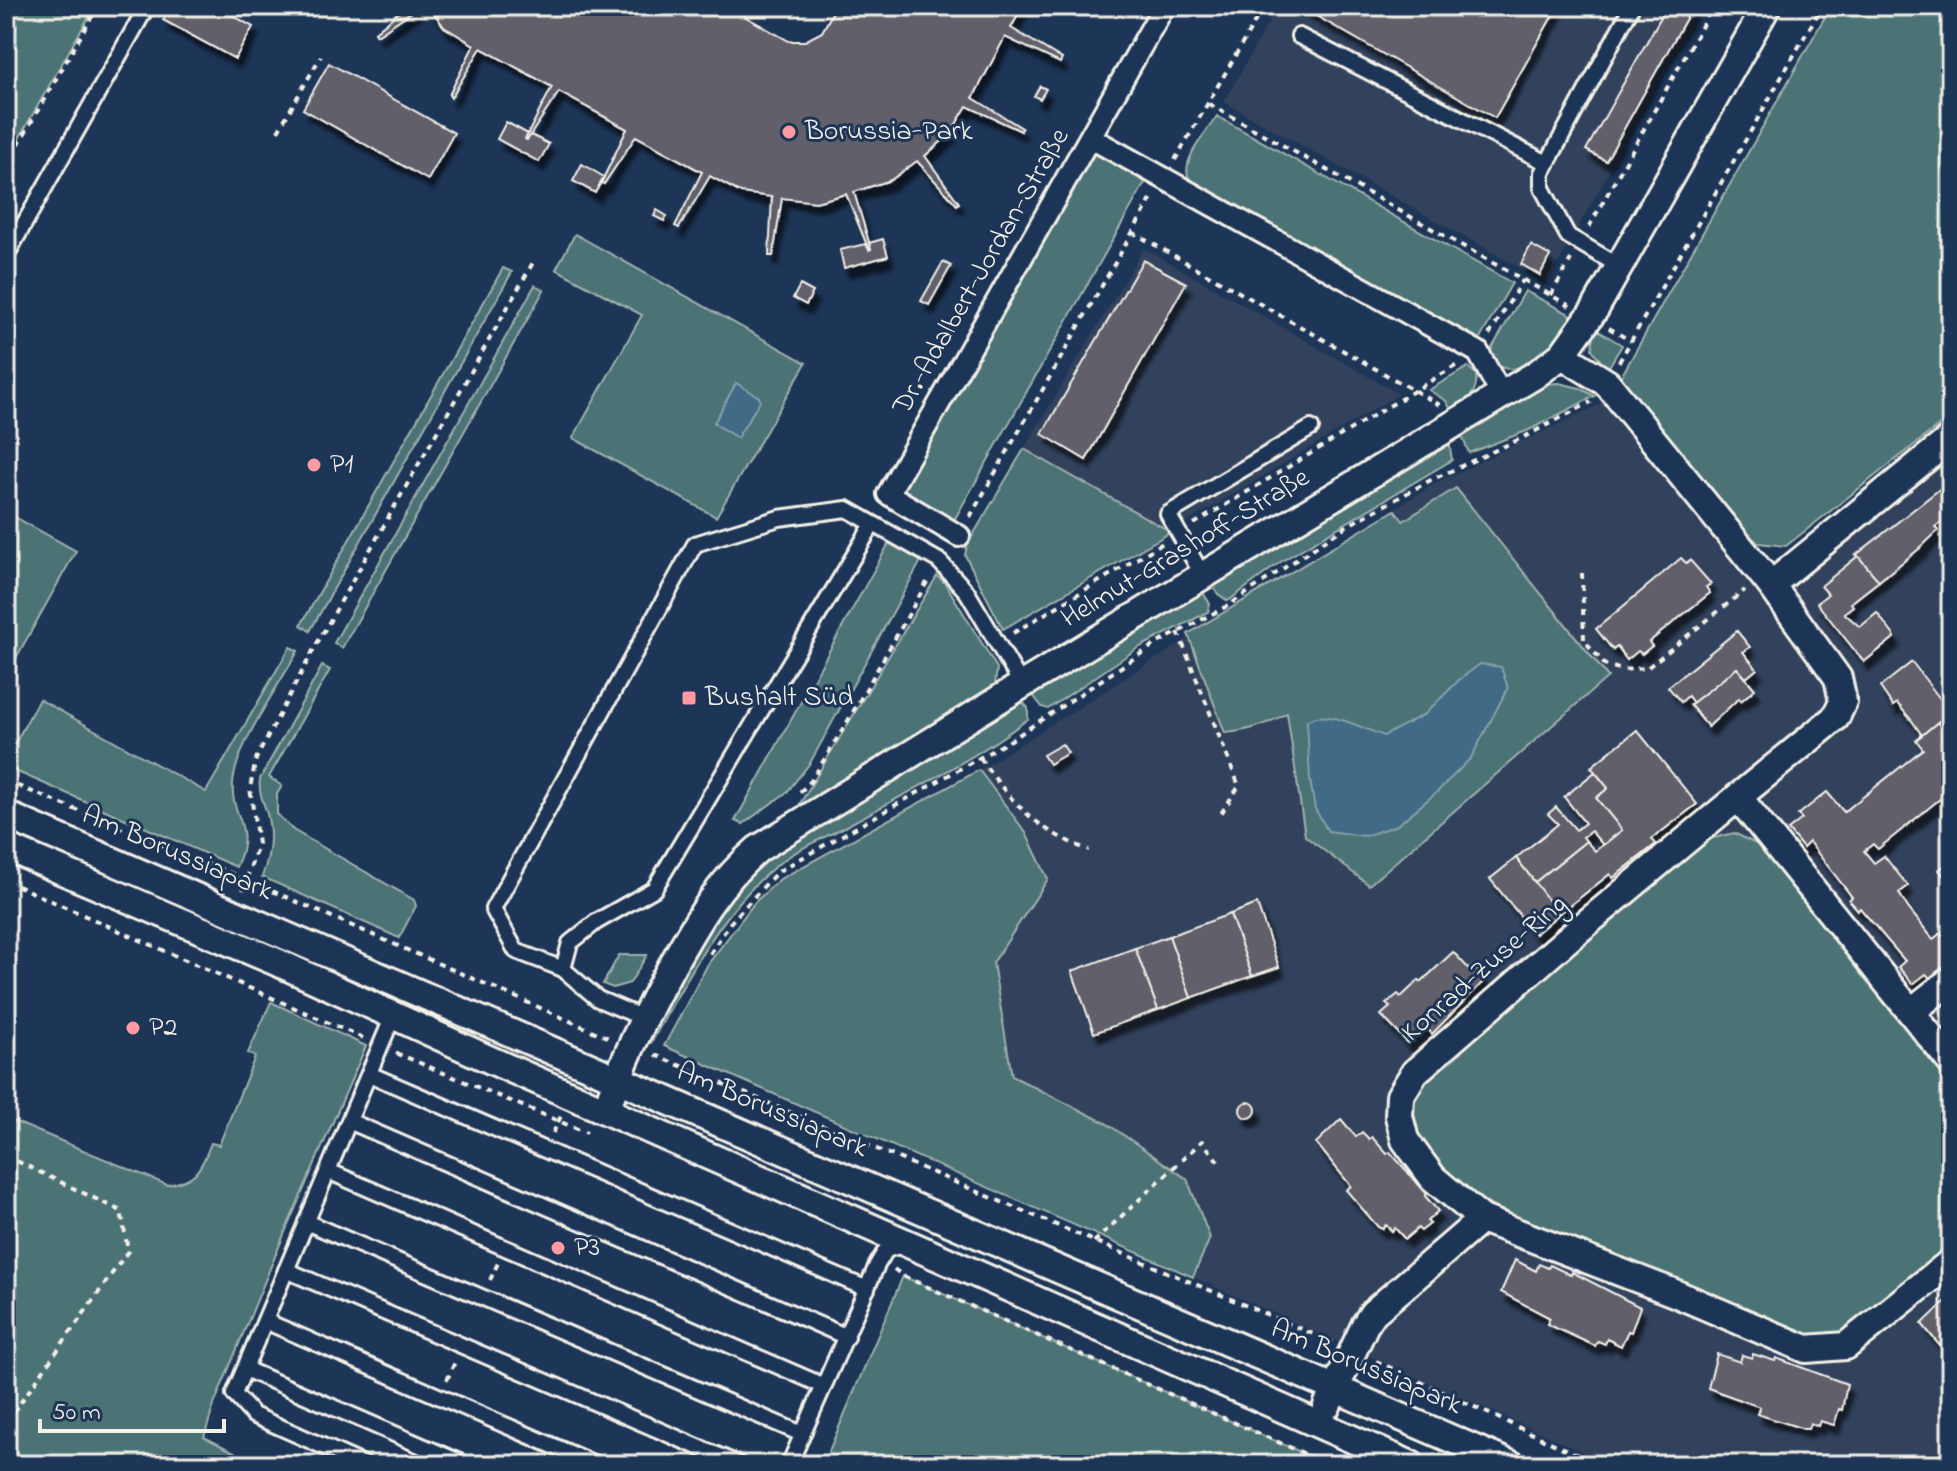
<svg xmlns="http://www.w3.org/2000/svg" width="1957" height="1471" font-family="'Indie Flower',sans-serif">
  <defs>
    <filter id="shadow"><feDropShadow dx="5" dy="9" stdDeviation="2" flood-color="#0009"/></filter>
  </defs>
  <rect width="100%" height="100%" fill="#1d3557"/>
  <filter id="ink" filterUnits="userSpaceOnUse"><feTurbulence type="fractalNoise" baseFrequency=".0125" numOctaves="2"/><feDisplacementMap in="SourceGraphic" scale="16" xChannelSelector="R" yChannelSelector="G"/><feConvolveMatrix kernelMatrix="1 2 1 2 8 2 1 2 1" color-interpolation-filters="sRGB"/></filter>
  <g filter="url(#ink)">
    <g fill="#31425d">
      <polygon points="1278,6 1701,6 1547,283 1224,102"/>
      <polygon points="1144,248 1399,394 1171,532 1024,449"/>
      <polygon points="1617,383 1773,570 1951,419 1949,1465 1612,1465 1193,1277 1210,1238 1187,1179 1106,1123 1012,1076 993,963 1047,879 1026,833 979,770 1434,484 1598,405"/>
    </g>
    <g fill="#4c7275" stroke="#a0b2ae" stroke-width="2">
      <polygon points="6,6 95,6 6,161"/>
      <polygon points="1831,6 1951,6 1951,416 1786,546 1758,543 1736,522 1617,384"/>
      <path d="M1217,116L1512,283L1477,344L1189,179C1180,160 1207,132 1217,116Z"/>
      <polygon points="1095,153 1146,181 953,522 902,492"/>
      <polygon points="575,234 806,363 716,517 573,438 642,315 556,269"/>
      <polygon points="503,268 512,272 310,631 301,625"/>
      <polygon points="535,285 544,290 342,648 334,643"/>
      <path d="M1525,291L1577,318C1559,338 1513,395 1488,355Z"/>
      <polygon points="1597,330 1622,345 1607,370 1592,349 1594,335"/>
      <path d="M1468,367L1476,374C1479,394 1467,401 1451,410L1446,401L1429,390Z"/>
      <polygon points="1559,383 1580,388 1595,396 1529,430 1469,453 1461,434 1542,384"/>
      <polygon points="1449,441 1452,460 1282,561 1228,601 1218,594 1212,584"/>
      <polygon points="1024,449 1171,532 1003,629 965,555 967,545"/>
      <path d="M1456,488L1608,677L1369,885L1305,836L1287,713C1266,725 1249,731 1225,733L1188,634L1395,510L1403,521Z"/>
      <polygon points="6,512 76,551 6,676"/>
      <polygon points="889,543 921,561 810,763 787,792 743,824 735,821"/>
      <polygon points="937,576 945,583 997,668 995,685 798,807"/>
      <polygon points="1202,591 1210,604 1208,612 1138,648 1048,709 1042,707 1032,694"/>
      <path d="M290,647L298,651C279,686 236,745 233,783C230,818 256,824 236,867L6,767V760L39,699L206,792Z"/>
      <path d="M322,666L330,670L269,777L282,786L277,794V814L293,830L414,900L416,906L399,938L262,877C269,858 273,839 268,818C265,804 258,795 260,779Z"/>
      <path d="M1021,700L1028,708V719C973,760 911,791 850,824C825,838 793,850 771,870C717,917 686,981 651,1043L646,1041L717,909L754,866Z"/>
      <polygon points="979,770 1026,833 1048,879 993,963 1012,1076 1106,1123 1187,1179 1210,1238 1193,1277 664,1046 708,964 755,902 780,879"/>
      <path d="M1734,833L1760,846L1951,1080V1247L1841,1338L1819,1339L1803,1333L1492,1206C1471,1194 1417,1153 1411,1130C1409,1120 1411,1108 1410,1098L1429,1077L1563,951L1710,839Z"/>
      <polygon points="619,955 647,955 630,983 613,988 603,984"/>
      <path d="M271,1002L366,1046L285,1232L215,1402L204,1437L260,1465H6V1118L167,1185C197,1180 200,1170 211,1143L219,1145L255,1057L248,1053Z"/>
      <polygon points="903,1276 907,1278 1330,1465 823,1465"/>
    </g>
    <g fill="#3f6a85" stroke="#87a0ad" stroke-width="2">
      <polygon points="736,383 759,397 760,401 737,438 714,423"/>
      <path d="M1480,664L1501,667L1508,688L1471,758L1436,793L1397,825L1365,836L1328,831L1315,809L1310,780L1307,721C1325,707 1363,729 1384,736L1425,714L1459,680Z"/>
    </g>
    <g fill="#605f6b" stroke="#f4f1e8" stroke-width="2" filter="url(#shadow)">
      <polygon points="171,6 216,6 253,27 235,59 163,20"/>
      <polygon points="406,6 420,6 377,35 375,32"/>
      <polygon points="429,6 726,6 789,41 805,41 822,32 836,6 1023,6 1011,28 1062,59 1060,63 1005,37 973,98 1022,128 1021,131 967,106 950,134 925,156 959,203 957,205 917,161 891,180 854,192 871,249 869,250 846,194 816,202 782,198 773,256 769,256 772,197 741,193 710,176 679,228 675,226 702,172 636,136 604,184 601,183 627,129 559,92 527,140 525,139 552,87 481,48 451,98 449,95 474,45 444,27"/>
      <polygon points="1299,6 1558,6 1495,118"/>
      <polygon points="1667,6 1693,6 1606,161 1586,150"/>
      <polygon points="329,63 454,133 428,180 303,109"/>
      <polygon points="1040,86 1046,89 1040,99 1034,96"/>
      <polygon points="506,122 528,134 525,139 527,140 531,135 549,144 539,162 497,139"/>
      <polygon points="582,164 604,177 595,193 573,181"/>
      <polygon points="657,210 667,216 664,221 654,216"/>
      <polygon points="883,239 888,256 844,268 840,250 866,244 869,250 871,249 869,243"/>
      <polygon points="1531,245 1550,256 1540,275 1521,264"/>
      <polygon points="1143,260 1186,283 1086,460 1042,434"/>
      <polygon points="943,262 951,266 929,305 921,301"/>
      <polygon points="800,285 813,292 806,305 793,298"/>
      <polygon points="1951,480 1951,515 1935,527 1938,531 1919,549 1879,581 1856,555"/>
      <polygon points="1858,556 1879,581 1851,603 1853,606 1844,613 1860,627 1877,613 1895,637 1864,662 1817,603 1828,594 1821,586"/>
      <polygon points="1681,558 1686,563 1690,560 1711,584 1706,587 1710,593 1649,642 1652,646 1642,654 1638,651 1627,660 1617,647 1613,650 1596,629"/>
      <polygon points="1737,631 1750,647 1743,652 1757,669 1746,678 1737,668 1693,703 1688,696 1681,702 1668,687"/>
      <polygon points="1912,662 1950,712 1916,740 1921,734 1913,722 1897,703 1893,706 1880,687"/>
      <polygon points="1737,668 1755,689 1741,701 1739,698 1708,727 1690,705"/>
      <polygon points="1950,712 1938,723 1945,732 1949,729 1951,731 1951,790 1878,849 1873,844 1864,851 1874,863 1884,856 1908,886 1899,893 1908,908 1933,939 1941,933 1951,945 1951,960 1930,978 1926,974 1913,984 1898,967 1905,961 1860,908 1858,910 1849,900 1852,897 1809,842 1803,848 1788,830 1802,819 1798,815 1827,792 1844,812 1923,749 1916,740"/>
      <polygon points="1637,730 1697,804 1652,839 1656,844 1613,878 1610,874 1559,914 1534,883 1586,841 1595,851 1622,830 1596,798 1608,788 1591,767"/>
      <polygon points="1062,744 1068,753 1049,764 1043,755"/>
      <polygon points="1595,772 1608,788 1596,798 1622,830 1603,845 1591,831 1583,837 1586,841 1535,882 1516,858 1558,824 1548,814 1556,807 1576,830 1585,823 1564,797"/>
      <polygon points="1516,858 1559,914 1535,934 1490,879"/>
      <polygon points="1951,860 1951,880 1949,882 1939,870"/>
      <polygon points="1257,904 1279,967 1252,976 1230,914"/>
      <polygon points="1230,914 1252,976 1191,998 1169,936"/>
      <polygon points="1169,936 1191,998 1158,1010 1135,948"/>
      <polygon points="1135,948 1158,1010 1094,1033 1072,971"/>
      <polygon points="1453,952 1469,969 1473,966 1486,979 1432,1034 1426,1027 1408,1043 1381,1015 1390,1007 1386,1004 1398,994 1401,997 1419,980 1421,982"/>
      <circle cx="1248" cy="1110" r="8"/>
      <polygon points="1341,1119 1356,1137 1362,1132 1369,1139 1372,1137 1387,1154 1390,1152 1427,1194 1425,1196 1438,1211 1427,1221 1430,1224 1421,1231 1418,1228 1405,1239 1395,1228 1392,1231 1386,1225 1382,1229 1378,1227 1346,1190 1351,1186 1316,1143"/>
      <polygon points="1515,1260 1536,1271 1539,1264 1548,1268 1550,1265 1571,1275 1572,1272 1640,1307 1631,1332 1628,1331 1621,1346 1607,1339 1605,1344 1598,1341 1595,1346 1547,1324 1550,1318 1501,1292"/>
      <polygon points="1951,1296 1951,1348 1945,1342 1940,1346 1922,1324"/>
      <polygon points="1717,1354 1740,1362 1742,1355 1752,1358 1753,1354 1775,1361 1776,1358 1847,1384 1842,1410 1839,1409 1834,1425 1820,1421 1818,1426 1810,1423 1808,1429 1804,1429 1757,1414 1760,1407 1708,1388"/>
    </g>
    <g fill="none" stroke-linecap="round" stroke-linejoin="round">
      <defs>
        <g id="service">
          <polyline points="1299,36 1547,163"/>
          <polyline points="6,256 147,6"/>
          <polyline points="1619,266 1568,236 1542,188 1542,173 1632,6"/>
          <polyline points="1203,576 1168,514 1311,428"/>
          <polyline points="563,969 570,943 596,922 654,889 873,524"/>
          <polyline points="643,1018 598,999 563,969 516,951 493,909 695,544 779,518 847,509 939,561 967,592 1022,685"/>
          <polyline points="369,1074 867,1289"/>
          <polyline points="349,1121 847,1337"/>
          <polyline points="328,1171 824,1386"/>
          <polyline points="306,1222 802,1434"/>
          <polyline points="286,1270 740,1465"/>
          <polyline points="265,1321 597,1465"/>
          <polyline points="245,1369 466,1465"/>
          <polyline points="365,1465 253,1415 234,1394 393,1016"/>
          <polyline points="789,1465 877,1265 886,1250 904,1244"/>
        </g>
        <g id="pedestrian">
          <polyline points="1091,138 1478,352 1501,394"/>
          <polyline points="959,536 888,494 1164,6"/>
        </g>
        <g id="minor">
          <polyline points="1562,355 1607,383 1771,585 1838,678 1843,702 1836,717 1738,797"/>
          <polyline points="1771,585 1951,438"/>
          <polyline points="6,815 1512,1465"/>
          <polyline points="6,847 279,963 495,1062 1411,1465"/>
          <polyline points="1912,1011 1951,980"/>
          <polyline points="1951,1062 1738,797 1570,937 1415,1072 1400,1096 1399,1116 1405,1140 1433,1178 1482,1219 1672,1292 1806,1349 1846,1346 1951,1262"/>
          <path d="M606,1110C623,1060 645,1015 670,969C695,924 718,883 758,849L1022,685L1535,375L1562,355L1595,309L1767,6"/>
          <polyline points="1327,1406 1365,1325 1373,1313 1482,1219"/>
        </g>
      </defs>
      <use href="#service" stroke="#f4f1e8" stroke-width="20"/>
      <use href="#pedestrian" stroke="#f4f1e8" stroke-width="26"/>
      <use href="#minor" stroke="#f4f1e8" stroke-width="32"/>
      <g stroke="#f4f1e8" stroke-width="4" stroke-dasharray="6 6" stroke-linecap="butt">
        <polyline points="1209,104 1570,306"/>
        <polyline points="278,131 321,56"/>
        <polyline points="1175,160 1264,6"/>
        <polyline points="6,166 98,6"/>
        <polyline points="1589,227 1713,6"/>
        <polyline points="1132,232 1440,405"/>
        <polyline points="1551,295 1571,259"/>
        <polyline points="1609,328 1631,341"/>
        <polyline points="1489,335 1523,280"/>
        <polyline points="1619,362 1822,6"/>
        <polyline points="970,517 1152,198"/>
        <polyline points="1194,524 1457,365"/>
        <polyline points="1582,573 1584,640 1605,665 1623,670 1647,668 1745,590"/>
        <polyline points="1178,632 1239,786 1220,815"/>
        <polyline points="1013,633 1163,543"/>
        <path d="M980,758C1010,801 1038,832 1089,850"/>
        <polyline points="6,781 247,880 609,1038"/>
        <polyline points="800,792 811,781 849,719 930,577"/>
        <polyline points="6,881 363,1038"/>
        <polyline points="243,890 258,844 250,788 256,759 315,647 535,259"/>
        <polyline points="710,954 730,923 777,872 1011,740 1154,645 1229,605 1345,527 1429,481 1524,437 1591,402"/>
        <polyline points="396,1053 587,1133"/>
        <polyline points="655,1055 1332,1342"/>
        <polyline points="553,1133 561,1116"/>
        <polyline points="6,1156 121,1211 128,1251 6,1423"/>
        <polyline points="1094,1242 1202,1141 1221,1165"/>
        <polyline points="894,1269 903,1276 1330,1465"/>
        <polyline points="490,1280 498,1263"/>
        <polyline points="1376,1361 1599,1465"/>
        <polyline points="447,1380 455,1362"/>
      </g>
      <use href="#service" stroke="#1d3557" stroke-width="14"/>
      <use href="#pedestrian" stroke="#1d3557" stroke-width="20"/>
      <use href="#minor" stroke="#1d3557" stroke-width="26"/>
    </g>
  </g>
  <g fill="#ff9aa2" stroke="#1d3557" stroke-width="3">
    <circle cx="789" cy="132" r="8"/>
    <circle cx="314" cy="465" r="8"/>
    <rect x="681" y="690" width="16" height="16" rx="4"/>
    <circle cx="133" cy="1028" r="8"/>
    <circle cx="558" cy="1248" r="8"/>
  </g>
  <g text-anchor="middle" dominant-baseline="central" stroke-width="6" stroke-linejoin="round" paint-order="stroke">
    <g font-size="28" fill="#f4f1e8" stroke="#1d3557" text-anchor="start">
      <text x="805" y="132">Borussia-Park</text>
      <text x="330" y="465">P1</text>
      <text x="705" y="698">Bushalt Süd</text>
      <text x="149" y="1028">P2</text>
      <text x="574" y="1248">P3</text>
    </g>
    <g font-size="28" fill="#f4f1e8" stroke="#1d3557">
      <text transform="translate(982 272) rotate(-60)">Dr.-Adalbert-Jordan-Straße</text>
      <text transform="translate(1186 549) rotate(-31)">Helmut-Grashoff-Straße</text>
      <text transform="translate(177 854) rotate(23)">Am Borussiapark</text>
      <text transform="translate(1485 969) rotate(-41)">Konrad-Zuse-Ring</text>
      <text transform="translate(772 1111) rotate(23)">Am Borussiapark</text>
      <text transform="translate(1366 1368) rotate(23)">Am Borussiapark</text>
    </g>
  </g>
  <rect width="1957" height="1471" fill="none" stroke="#1d3557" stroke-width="32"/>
  <rect x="16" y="16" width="1925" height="1439" fill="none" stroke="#f4f1e8" stroke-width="3" filter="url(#ink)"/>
  <path d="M40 1419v12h184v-12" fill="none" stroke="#f4f1e8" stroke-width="4"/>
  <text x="52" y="1419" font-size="24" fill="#f4f1e8" stroke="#1d3557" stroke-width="6" paint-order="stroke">50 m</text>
</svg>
